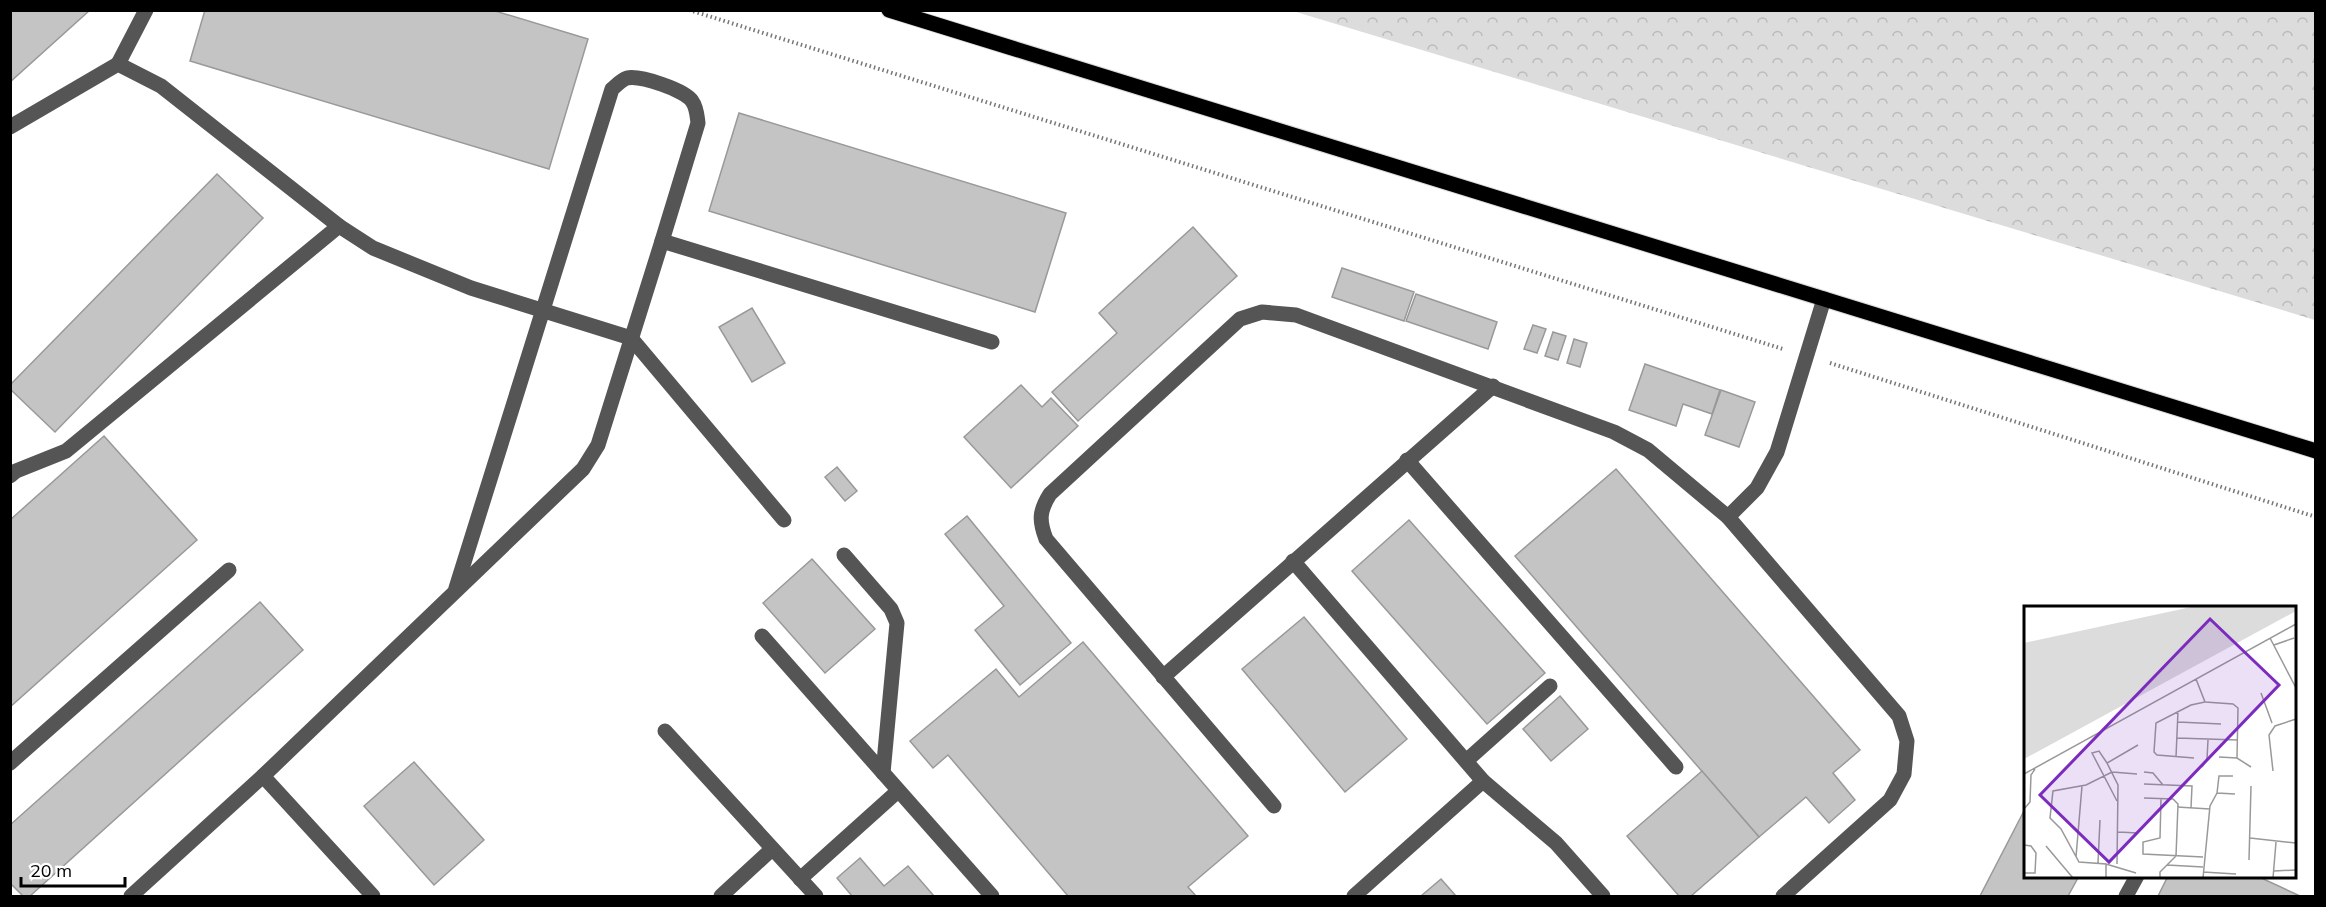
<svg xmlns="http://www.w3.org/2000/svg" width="2326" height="907" font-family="Mulish,sans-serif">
  <defs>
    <pattern id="forest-crowns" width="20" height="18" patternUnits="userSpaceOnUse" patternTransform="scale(1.5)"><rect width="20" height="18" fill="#dcdcdc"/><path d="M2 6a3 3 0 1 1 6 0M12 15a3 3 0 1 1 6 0" fill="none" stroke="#bbb"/></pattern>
  </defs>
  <rect width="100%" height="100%" fill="#fff"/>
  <polygon fill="url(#forest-crowns)" points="1293,11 2315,11 2315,320"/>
  <g fill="#c4c4c4" stroke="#999" stroke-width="1.5">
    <polygon points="10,10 90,10 10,82"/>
    <polygon points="205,10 492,10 588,39 549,169 190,61"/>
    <polygon points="739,113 1066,213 1035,312 709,211"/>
    <polygon points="217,174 263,218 55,432 10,389 10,385"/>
    <polygon points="1193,227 1237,276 1078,421 1052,392 1117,333 1099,313"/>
    <polygon points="1342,268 1414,292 1404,321 1332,297"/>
    <polygon points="1416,294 1497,322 1488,349 1406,321"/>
    <polygon points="752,308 785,363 752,382 719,327"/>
    <polygon points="1533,325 1546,329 1537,353 1524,349"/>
    <polygon points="1553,332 1566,336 1558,360 1545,356"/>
    <polygon points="1574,339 1587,343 1580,367 1567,363"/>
    <polygon points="1645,364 1720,390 1712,414 1683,404 1676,426 1629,410"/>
    <polygon points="1021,385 1042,407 1051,398 1078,426 1011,488 964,437"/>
    <polygon points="1721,390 1755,402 1739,447 1705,435"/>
    <polygon points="104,436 197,540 10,707 10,520"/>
    <polygon points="837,467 857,491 845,501 825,477"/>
    <polygon points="1616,469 1860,750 1833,773 1855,800 1829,823 1806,797 1759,837 1515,556"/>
    <polygon points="967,516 1071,643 1020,685 975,630 1004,606 945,534"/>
    <polygon points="1409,520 1545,673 1487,724 1352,571"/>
    <polygon points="812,559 875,629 825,673 763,603"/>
    <polygon points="260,602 303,650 30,896 23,896 10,883 10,825"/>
    <polygon points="1304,617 1407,739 1345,792 1242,669"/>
    <polygon points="1083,642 1248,836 1188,887 1196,896 1068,896 948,755 933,768 910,741 996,669 1019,697"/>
    <polygon points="1560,696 1588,729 1551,761 1523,729"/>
    <polygon points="414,762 484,840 434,885 364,806"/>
    <polygon points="1702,771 1759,837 1691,896 1679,896 1627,836"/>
    <polygon points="2026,807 2026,876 2079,876 2068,896 1980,896"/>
    <polygon points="860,858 884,886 908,866 934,896 852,896 837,878"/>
    <polygon points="2168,876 2257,876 2300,896 2158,896"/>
    <polygon points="1441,879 1456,896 1421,896"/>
  </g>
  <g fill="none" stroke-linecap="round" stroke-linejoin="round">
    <defs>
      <polyline id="major" points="889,10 2316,451"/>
    </defs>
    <use href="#major" stroke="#dbdbdb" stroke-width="17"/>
    <g stroke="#777" stroke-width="4" stroke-dasharray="1.5 3" stroke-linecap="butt">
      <polyline points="689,10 1783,349"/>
      <polyline points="1830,363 2316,517"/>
    </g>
    <g stroke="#555" stroke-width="15">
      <polyline points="118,64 146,10"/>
      <polyline points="10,127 118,64 161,86 339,226 373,248 471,288 631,338 784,520"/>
      <polyline points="1407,460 1676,767"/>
      <polyline points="10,476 16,471 66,451 339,226"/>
      <polyline points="1728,517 1899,716 1907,741 1904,774 1890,800 1783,896"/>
      <polyline points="844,555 891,609 897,623 883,773"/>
      <polyline points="1293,561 1483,781 1556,843 1603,896"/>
      <path d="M456,588L612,89C617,85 621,80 627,78C640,75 685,90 692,101C697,108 697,116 698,123L662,241"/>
      <polyline points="762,636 992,896"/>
      <polyline points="1163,677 1493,386"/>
      <polyline points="665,731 816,896"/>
      <polyline points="1466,761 1550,686"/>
      <polyline points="10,763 229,570"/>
      <polyline points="263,776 373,896"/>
      <path d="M1274,806L1046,539C1039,521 1039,511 1050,494L1240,319L1262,312L1296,315L1614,432L1648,450L1728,517L1757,488L1777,452L1824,299"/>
      <polyline points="800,879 898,791"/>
      <polyline points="131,896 263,776 583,469 598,445 662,241 992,342"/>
      <polyline points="721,896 772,849"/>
      <polyline points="1354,896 1483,781"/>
      <polyline points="2126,896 2137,876"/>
    </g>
    <use href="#major" stroke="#000" stroke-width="15"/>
  </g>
  <g transform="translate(2024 606)">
    <rect width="272" height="272" fill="#fff"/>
    <path d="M172,0H271L272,5L0,153V37Z" fill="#dcdcdc"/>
    <path fill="none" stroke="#999" stroke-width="1.5" d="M246,32L272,82M250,39L270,32M237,87L248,117M181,96L209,98L214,102L213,152M154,116L197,118M153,132L214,134M152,151L154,105M195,151L213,152L227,161M170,152L133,149L130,146L132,117L167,99L181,96L172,73M83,157L75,145L68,147L93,195M178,161L183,153L184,134M249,165L245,129L251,120L272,113M120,166L129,167L139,179M0,168L272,18M120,178L168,180L167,202M193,187L211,188M120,192L149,193L154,198L152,250L136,266V272M137,193L136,232L119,236V248L179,251M153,201L186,203M0,203L6,196L7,169L11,163M94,226L114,227M226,232L272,237M0,239L7,240L12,247L11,267H0M22,240L49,272M52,251L58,180M225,254L227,180M74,257L76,214M82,258L112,267M93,258L94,179L83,157L114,139M143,259L179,261M250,265L272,264M179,266L212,268M82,272V258L55,256L37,223L26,212L29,185L62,179L88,166L113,168M179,272L186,200L193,187L195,170H209M249,272L252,236"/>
    <path fill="#7b2cbf" fill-opacity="0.15" stroke="#7b2cbf" stroke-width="3" d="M186,13L255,79L85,256L16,189Z"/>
    <rect width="272" height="272" fill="none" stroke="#000" stroke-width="3"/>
  </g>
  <rect width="2326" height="907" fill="none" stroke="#000000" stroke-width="24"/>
  <path d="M21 877v9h104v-9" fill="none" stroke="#000000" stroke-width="3"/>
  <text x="30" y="877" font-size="18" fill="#000000" stroke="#ffffff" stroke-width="4.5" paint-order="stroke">20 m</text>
</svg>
